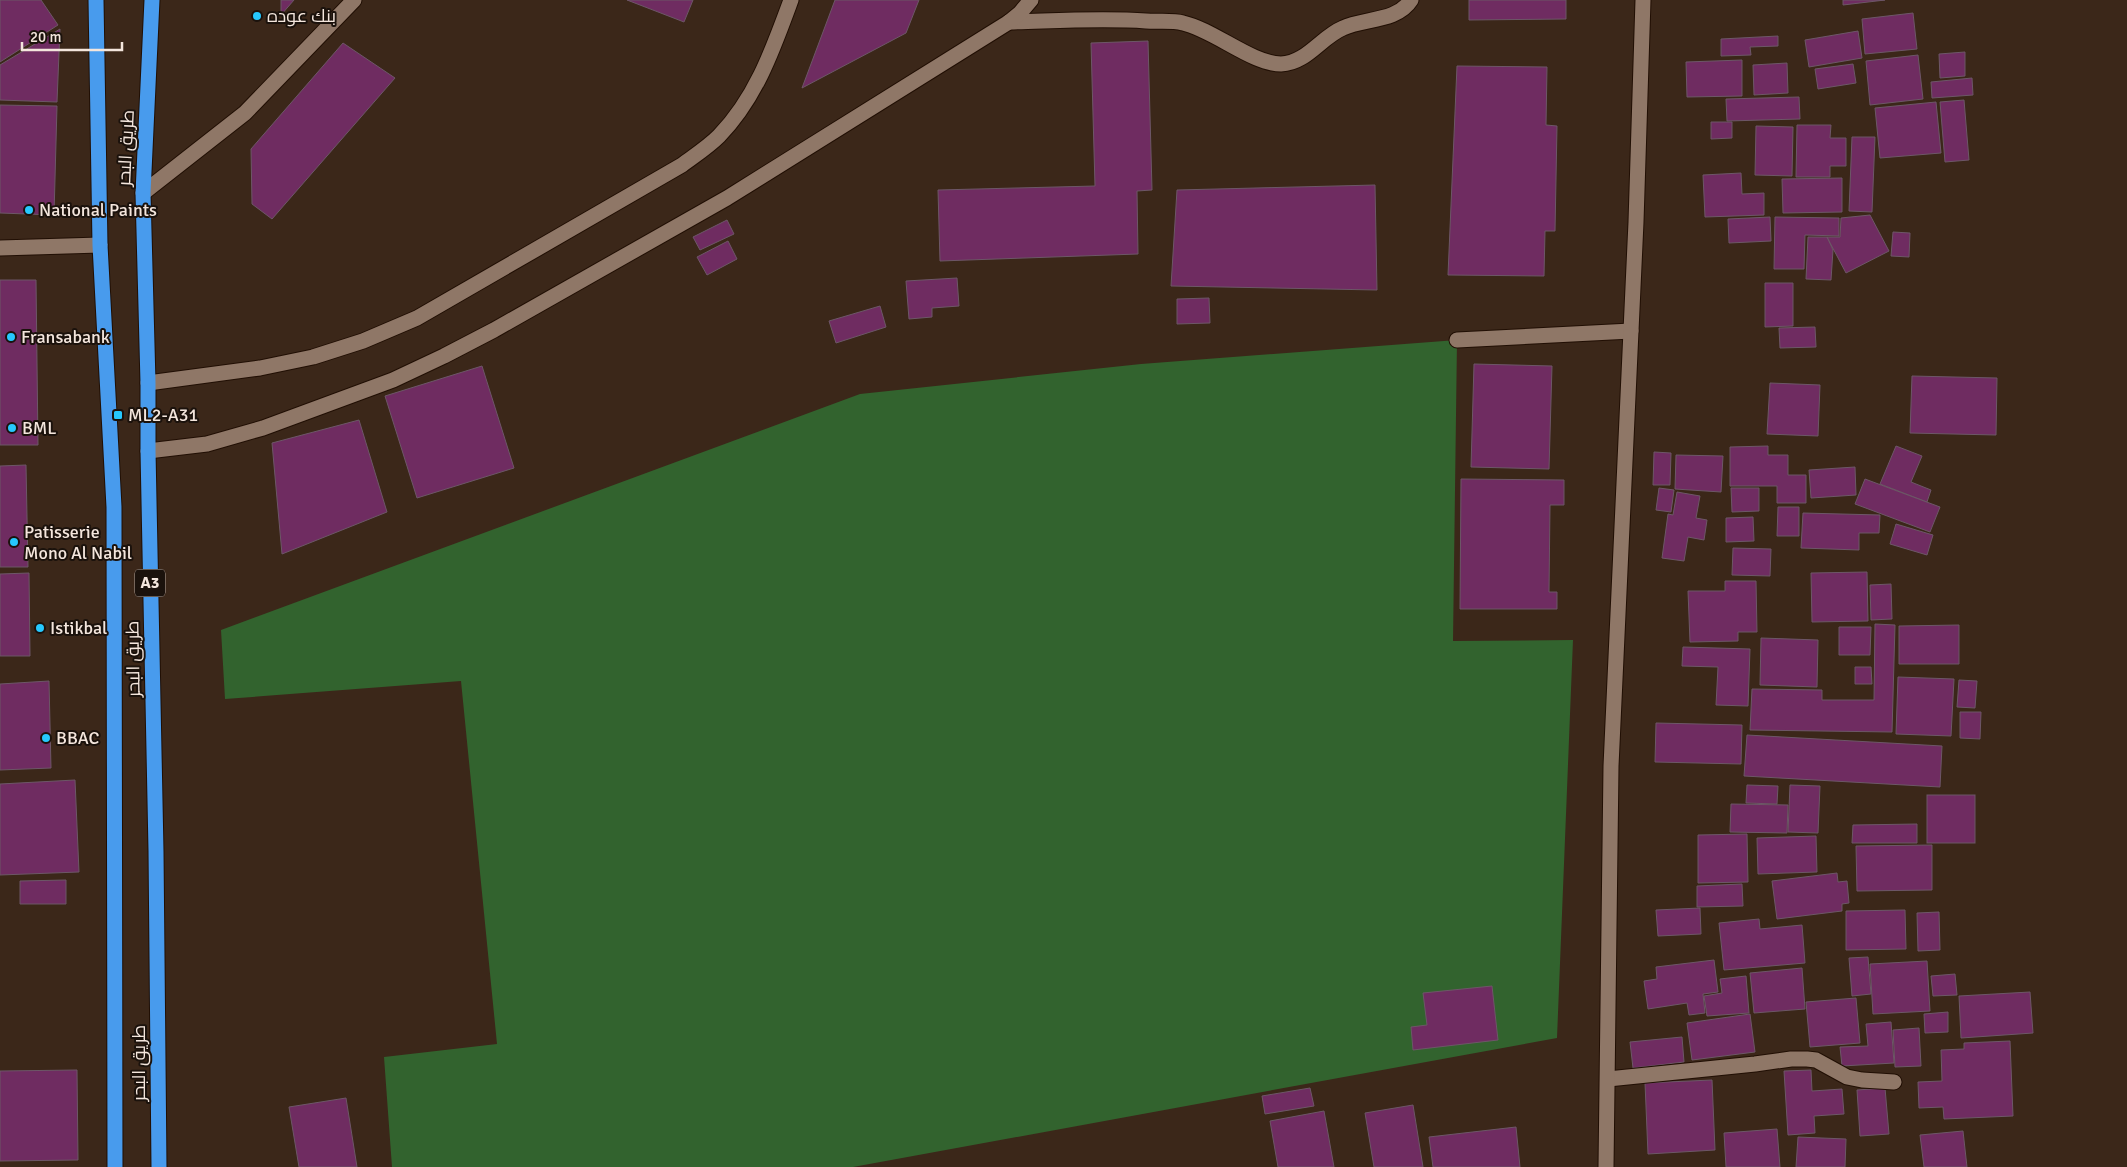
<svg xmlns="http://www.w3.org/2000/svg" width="2127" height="1167" font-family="Signika,Cairo,sans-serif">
  <rect width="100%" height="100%" fill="#3b2719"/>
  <polygon fill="#32632e" points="1457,340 1453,641 1573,640 1557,1038 853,1167 392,1167 384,1057 497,1044 461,681 225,699 221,630 860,394 1141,364"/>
  <g fill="#6f2c61" stroke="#6d5767">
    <polygon points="0,0 41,0 58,25 0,62"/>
    <polygon points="281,0 294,0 281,15"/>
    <polygon points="627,0 693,0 684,22"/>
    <polygon points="835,0 919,0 906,33 802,88"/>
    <polygon points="1469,0 1566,0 1566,19 1469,20"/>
    <polygon points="1843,0 1885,0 1843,5"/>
    <polygon points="1913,13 1917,49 1865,54 1862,19"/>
    <polygon points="60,29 57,102 0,100 0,65"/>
    <polygon points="1858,31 1862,58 1809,67 1805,40"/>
    <polygon points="1778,36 1778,46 1750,47 1751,55 1721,56 1721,39"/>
    <polygon points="1148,41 1152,190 1137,191 1138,254 940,261 938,190 1095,186 1091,43"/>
    <polygon points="343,43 395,78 272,219 252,204 251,149"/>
    <polygon points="1965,52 1965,76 1940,78 1939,54"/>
    <polygon points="1918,55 1923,99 1870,105 1866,61"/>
    <polygon points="1742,60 1742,96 1687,97 1686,62"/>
    <polygon points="1787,63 1788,93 1754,95 1753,65"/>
    <polygon points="1853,64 1856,83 1818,89 1815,69"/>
    <polygon points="1457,66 1547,67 1546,125 1557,126 1555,231 1545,231 1544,276 1448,275"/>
    <polygon points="1972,78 1973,95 1932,98 1931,82"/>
    <polygon points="1799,97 1800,119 1727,121 1726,99"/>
    <polygon points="1964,100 1969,160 1945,162 1940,102"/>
    <polygon points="1936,102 1941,153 1880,158 1875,108"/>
    <polygon points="0,105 57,106 54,215 0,213"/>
    <polygon points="1711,122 1732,122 1732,138 1711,139"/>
    <polygon points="1797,125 1831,125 1830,138 1846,138 1846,166 1830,166 1830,177 1796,177"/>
    <polygon points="1756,126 1793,127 1792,176 1755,175"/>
    <polygon points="1852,137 1875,137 1872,212 1849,211"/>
    <polygon points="1741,173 1742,194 1764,193 1764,215 1705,217 1703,175"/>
    <polygon points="1842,178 1842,212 1783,213 1782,179"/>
    <polygon points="1375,185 1377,290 1171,286 1177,190"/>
    <polygon points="1870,215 1889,251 1846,273 1827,237 1840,237 1841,218"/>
    <polygon points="1770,217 1771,241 1729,243 1728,219"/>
    <polygon points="1775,217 1839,218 1839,236 1805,235 1804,269 1774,269"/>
    <polygon points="727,220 734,234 700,250 693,237"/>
    <polygon points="1893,232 1910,233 1909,257 1891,256"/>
    <polygon points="1808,237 1827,237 1833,250 1831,280 1806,279"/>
    <polygon points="728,241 737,259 707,275 697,257"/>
    <polygon points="957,278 959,306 932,308 932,317 909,319 906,281"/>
    <polygon points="0,280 36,280 38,445 0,445"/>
    <polygon points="1765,283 1793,283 1793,326 1765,327"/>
    <polygon points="1209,298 1210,323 1177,324 1177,299"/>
    <polygon points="880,306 886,327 836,343 829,321"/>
    <polygon points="1815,327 1816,347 1780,348 1779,328"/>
    <polygon points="1474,364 1552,366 1549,469 1471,467"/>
    <polygon points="482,366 514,468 417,498 385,396"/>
    <polygon points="1912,376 1997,378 1996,435 1910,433"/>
    <polygon points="1770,383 1820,385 1818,436 1767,434"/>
    <polygon points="359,420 387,512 282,554 272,443"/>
    <polygon points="1768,446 1768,455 1788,455 1788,475 1806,475 1806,503 1777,503 1777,486 1730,486 1730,447"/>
    <polygon points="1896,446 1922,456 1911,482 1931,490 1927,502 1880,484"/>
    <polygon points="1654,452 1671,453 1670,485 1653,485"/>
    <polygon points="1676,455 1723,456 1721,492 1675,489"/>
    <polygon points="26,465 28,567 0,567 0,466"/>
    <polygon points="1855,467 1856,495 1811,498 1809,470"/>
    <polygon points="1461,479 1564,480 1564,505 1550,505 1549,592 1557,592 1557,609 1460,609"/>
    <polygon points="1865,479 1940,507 1930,532 1855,504"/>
    <polygon points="1659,488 1674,490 1671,512 1656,510"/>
    <polygon points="1731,488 1759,488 1759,511 1732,512"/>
    <polygon points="1677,492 1700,496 1696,518 1707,520 1704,540 1688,537 1684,561 1662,558 1668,514 1673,515"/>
    <polygon points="1778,507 1799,507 1799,536 1777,536"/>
    <polygon points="1803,513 1880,515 1879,533 1859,533 1859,550 1801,548"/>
    <polygon points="1753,517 1754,541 1726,542 1726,518"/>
    <polygon points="1896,524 1933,535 1927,555 1890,544"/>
    <polygon points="1733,548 1771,549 1770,576 1732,575"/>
    <polygon points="1867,572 1868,621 1812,622 1811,573"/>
    <polygon points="29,573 30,656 0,656 0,574"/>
    <polygon points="1725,581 1756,581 1757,632 1738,632 1738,641 1690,642 1688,591 1725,591"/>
    <polygon points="1891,584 1892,619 1871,620 1870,585"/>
    <polygon points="1875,624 1895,625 1892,732 1750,730 1752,689 1822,690 1822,700 1874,700"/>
    <polygon points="1959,625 1959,664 1899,664 1899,626"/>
    <polygon points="1839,627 1871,627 1870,655 1839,655"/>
    <polygon points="1761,638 1818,640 1817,687 1760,685"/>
    <polygon points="1683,647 1750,649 1748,706 1716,705 1718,667 1682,666"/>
    <polygon points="1855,667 1871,667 1872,684 1855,684"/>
    <polygon points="1898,677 1954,679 1951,736 1896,734"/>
    <polygon points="1959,680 1977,681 1975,708 1957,707"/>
    <polygon points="49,681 51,768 0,770 0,684"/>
    <polygon points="1960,712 1981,712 1980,739 1960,738"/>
    <polygon points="1656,723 1742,725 1741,764 1655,762"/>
    <polygon points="1747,735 1942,746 1940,787 1744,776"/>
    <polygon points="75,780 79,872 0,875 0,784"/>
    <polygon points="1747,785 1778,786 1777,804 1746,803"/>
    <polygon points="1790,785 1820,786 1818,833 1788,832"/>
    <rect x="1927" y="795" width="48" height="48"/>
    <polygon points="1731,804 1788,805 1787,833 1730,832"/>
    <polygon points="1917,824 1917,843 1852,843 1853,825"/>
    <polygon points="1747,834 1748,882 1698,883 1698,835"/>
    <polygon points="1816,836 1817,872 1758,874 1757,838"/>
    <polygon points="1932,845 1932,890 1857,891 1856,846"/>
    <polygon points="1837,873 1838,882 1847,881 1849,903 1842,904 1842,911 1777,919 1772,881"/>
    <polygon points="66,880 66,904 20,904 20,881"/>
    <polygon points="1742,884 1743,906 1697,907 1697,886"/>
    <polygon points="1700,908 1701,934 1658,936 1656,910"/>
    <polygon points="1905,910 1906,949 1846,950 1846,911"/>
    <polygon points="1939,912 1940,950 1918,951 1917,913"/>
    <polygon points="1759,919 1760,929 1802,925 1805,963 1724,970 1719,923"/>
    <polygon points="1868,957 1871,994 1852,996 1849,958"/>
    <polygon points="1714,960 1718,992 1703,994 1705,1013 1689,1015 1687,1003 1648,1009 1644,981 1657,979 1656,967"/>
    <polygon points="1927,961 1930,1011 1873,1014 1870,964"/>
    <polygon points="1802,968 1805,1009 1754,1013 1750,973"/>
    <polygon points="1955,974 1957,995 1933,996 1931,976"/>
    <polygon points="1746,976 1749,1013 1707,1016 1704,996 1722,993 1720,979"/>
    <polygon points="1492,986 1498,1040 1413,1050 1411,1027 1427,1025 1423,993"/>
    <polygon points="2030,992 2033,1033 1961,1038 1959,996"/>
    <polygon points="1856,998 1860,1043 1810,1047 1806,1002"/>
    <polygon points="1948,1012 1948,1032 1925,1033 1924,1014"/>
    <polygon points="1750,1014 1755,1052 1692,1060 1687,1023"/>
    <polygon points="1891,1022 1894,1063 1842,1066 1840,1047 1868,1046 1866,1024"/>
    <polygon points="1919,1028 1921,1066 1895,1067 1893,1030"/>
    <polygon points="1682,1037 1684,1062 1633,1068 1630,1042"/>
    <polygon points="2010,1041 2013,1116 1944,1119 1943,1107 1919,1108 1918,1082 1942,1081 1941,1050 1964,1049 1964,1043"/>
    <polygon points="77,1070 78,1160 0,1161 0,1071"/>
    <polygon points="1811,1070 1812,1091 1842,1089 1844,1114 1814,1116 1815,1133 1788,1135 1784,1071"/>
    <polygon points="1712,1080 1715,1150 1648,1154 1645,1083"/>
    <polygon points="1310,1088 1314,1106 1265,1114 1262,1096"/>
    <polygon points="1885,1088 1889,1134 1860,1136 1857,1090"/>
    <polygon points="346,1098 357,1167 299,1167 289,1107"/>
    <polygon points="1413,1105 1423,1167 1374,1167 1365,1113"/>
    <polygon points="1324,1111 1334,1167 1278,1167 1270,1121"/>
    <polygon points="1516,1127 1520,1167 1433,1167 1429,1137"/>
    <polygon points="1777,1129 1780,1167 1726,1167 1724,1133"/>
    <polygon points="1963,1131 1967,1167 1924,1167 1920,1135"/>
    <polygon points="1798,1137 1846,1139 1845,1167 1796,1167"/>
  </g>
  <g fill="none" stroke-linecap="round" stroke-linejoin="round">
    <defs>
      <g id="lane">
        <path d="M1009,22C1054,21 1100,18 1146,21C1158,22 1172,20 1183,23C1214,30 1252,64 1281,64C1307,63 1321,37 1343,28C1364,18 1397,22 1411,0"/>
        <polyline points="143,193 245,113 354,0"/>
        <polyline points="1457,340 1631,331"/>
        <polyline points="148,451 207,444 263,428 393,380 444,356 494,330 727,198 1009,22 1020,13 1031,0"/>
      </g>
      <g id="street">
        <polyline points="0,248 100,245"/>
        <polyline points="1608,1079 1755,1064 1791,1059 1807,1059 1816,1060 1847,1077 1862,1080 1894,1082"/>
      </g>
      <g id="secondary">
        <path d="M148,383L260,368L313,357L363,341L417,318L682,165C694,156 708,147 719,136C756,98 773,49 791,0"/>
        <polyline points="1606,1167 1611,766 1636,222 1643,0"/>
      </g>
      <g id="highway">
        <polyline points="96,0 100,245 114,507 115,1167"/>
        <polyline points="152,0 143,193 148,383 148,451 156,851 159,1167"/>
      </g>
    </defs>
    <use href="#lane" stroke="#210f04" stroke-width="17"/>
    <use href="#street" stroke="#210f04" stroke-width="17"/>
    <use href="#secondary" stroke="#210f04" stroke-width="17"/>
    <use href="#highway" stroke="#210f04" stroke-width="17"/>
    <use href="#lane" stroke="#8f7767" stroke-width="15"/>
    <use href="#street" stroke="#8f7767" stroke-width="15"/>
    <use href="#secondary" stroke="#8f7767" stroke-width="15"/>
    <use href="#highway" stroke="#489bed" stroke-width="15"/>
  </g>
  <g fill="#26c8fe" stroke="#1b120c" stroke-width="2">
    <circle cx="257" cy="16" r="5"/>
    <circle cx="29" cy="210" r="5"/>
    <circle cx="11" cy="337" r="5"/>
    <rect x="113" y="410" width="10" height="10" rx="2.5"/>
    <circle cx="12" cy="428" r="5"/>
    <circle cx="14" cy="542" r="5"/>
    <circle cx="40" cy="628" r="5"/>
    <circle cx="46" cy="738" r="5"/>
  </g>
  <g text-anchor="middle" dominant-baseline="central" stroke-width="4" stroke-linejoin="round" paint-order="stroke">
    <rect fill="#1b120c" stroke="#b3a69e" stroke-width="1" x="135" y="569.5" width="30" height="27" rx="4"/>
    <g font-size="16" font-weight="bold" fill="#f4e6dd">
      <text x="150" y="583">A3</text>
    </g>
    <g font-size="18" fill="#f4e6dd" stroke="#1b120c" text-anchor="start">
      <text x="267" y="16">بنك عوده</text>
      <text x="39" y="210">National Paints</text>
      <text x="21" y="337">Fransabank</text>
      <text x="128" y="415">ML2-A31</text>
      <text x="22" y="428">BML</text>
      <text x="24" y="532">Patisserie<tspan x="24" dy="21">Mono Al Nabil</tspan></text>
      <text x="50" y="628">Istikbal</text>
      <text x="56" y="738">BBAC</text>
    </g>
    <g font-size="18" fill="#f4e6dd" stroke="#1b120c">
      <text transform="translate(126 148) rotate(-87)">طريق البحر</text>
      <text transform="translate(133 659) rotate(-91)">طريق البحر</text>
      <text transform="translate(139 1063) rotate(-90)">طريق البحر</text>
    </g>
  </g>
  <path d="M22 42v8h100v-8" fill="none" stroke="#f4e6dd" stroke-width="2.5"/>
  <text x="30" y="42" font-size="15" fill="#f4e6dd" stroke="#1b120c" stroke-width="4" paint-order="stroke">20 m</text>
</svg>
